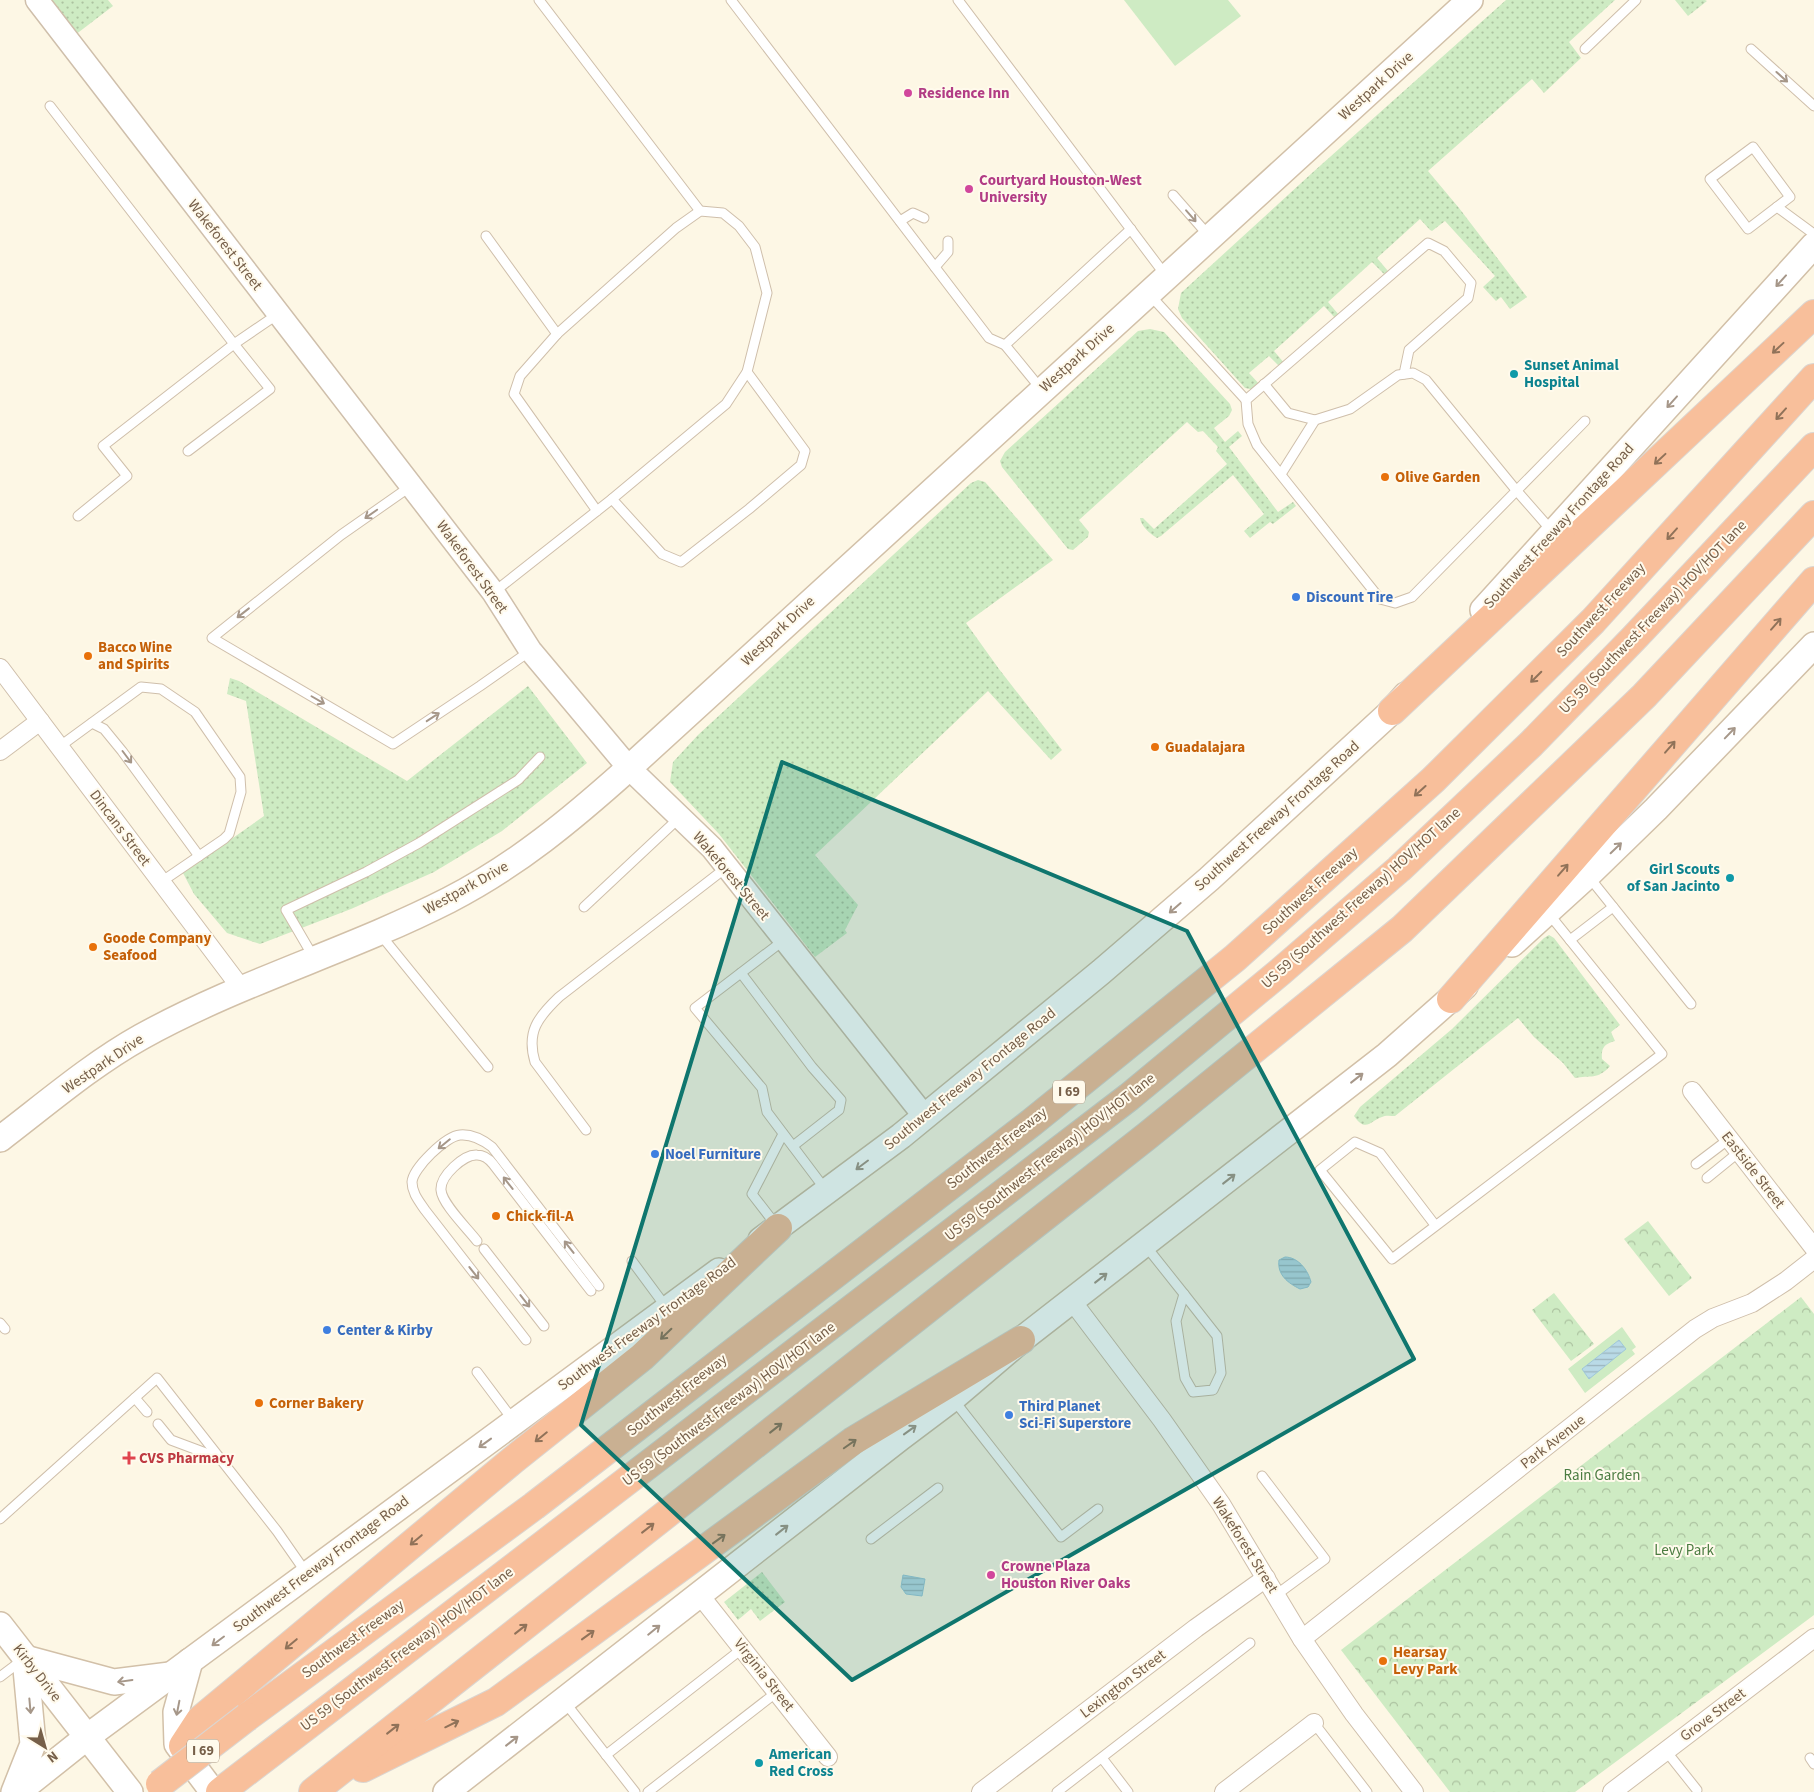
<svg xmlns="http://www.w3.org/2000/svg" width="1814" height="1792" font-family="'Source Sans 3',sans-serif">
  <defs>
    <pattern id="grass-dots" width="8" height="8" patternUnits="userSpaceOnUse" patternTransform="scale(1.25)"><rect width="8" height="8" fill="#ceebc3"/><path d="M2 2h.1M6 6h.1" fill="none" stroke="#acc2a0" stroke-width="1.8" stroke-linecap="round"/></pattern>
    <pattern id="forest-crowns" width="20" height="18" patternUnits="userSpaceOnUse" patternTransform="scale(1.25)"><rect width="20" height="18" fill="#ceebc3"/><path d="M2 6a3 3 0 1 1 6 0M12 15a3 3 0 1 1 6 0" fill="none" stroke="#acc2a0"/></pattern>
    <pattern id="water-rules" width="6" height="5" patternUnits="userSpaceOnUse" patternTransform="scale(1.25)"><rect width="6" height="5" fill="#b9dae7"/><path d="M0 2.5h6" fill="none" stroke="#9bb4bd"/></pattern>
  </defs>
  <rect width="100%" height="100%" fill="#fdf7e5"/>
  <g fill="url(#grass-dots)">
    <polygon points="48,0 108,0 113,6 75,35"/>
    <polygon points="1506,0 1615,0 1569,42 1581,58 1544,93 1532,79 1428,171 1459,208 1527,297 1510,309 1501,297 1496,301 1483,287 1495,276 1445,221 1432,231 1430,230 1420,219 1377,258 1388,271 1385,275 1372,262 1328,302 1339,315 1335,318 1324,306 1274,351 1285,364 1281,368 1269,356 1249,373 1261,386 1255,390 1245,388 1182,318 1178,309 1181,293 1312,173"/>
    <polygon points="1675,0 1705,0 1707,1 1688,16"/>
    <path d="M1150,329L1164,332L1230,404L1232,410L1229,416L1214,428L1225,442L1238,431L1242,436L1229,447L1278,512L1293,502L1296,506L1273,524L1270,522L1250,538L1244,531L1264,514L1233,475L1161,536L1157,538C1150,534 1141,526 1140,518H1143L1154,529L1227,464L1216,451L1218,447L1203,431L1198,432L1187,422L1079,520L1089,532L1088,537L1073,550L1068,549L1002,467L1000,461L1005,452L1138,331Z"/>
    <polygon points="978,480 985,482 994,492 1053,560 966,623 999,669 1062,750 1051,760 988,691 815,855 858,905 845,930 847,933 815,957 719,834 670,782 673,762 698,735 971,483"/>
    <polygon points="230,678 239,681 407,781 528,686 587,763 502,831 434,872 351,909 260,944 227,933 194,894 183,873 264,816 246,701 227,694"/>
    <path d="M1549,935L1554,938L1620,1025L1611,1032L1615,1041C1604,1044 1601,1048 1602,1059L1610,1066C1598,1080 1590,1075 1575,1078L1563,1063L1534,1037L1518,1018L1395,1116C1391,1116 1385,1115 1382,1117C1370,1121 1366,1133 1354,1116L1360,1107L1452,1029L1544,938Z"/>
    <polygon points="762,1572 785,1602 760,1621 751,1609 738,1620 724,1602"/>
  </g>
  <g fill="url(#forest-crowns)">
    <polygon points="1648,1221 1692,1278 1669,1296 1624,1239"/>
    <polygon points="1554,1293 1594,1344 1571,1361 1532,1310"/>
    <polygon points="1801,1297 1814,1314 1814,1615 1575,1792 1450,1792 1341,1650"/>
  </g>
  <g fill="#ceebc3">
    <polygon points="1124,0 1228,0 1241,16 1175,66"/>
    <polygon points="1622,1327 1636,1347 1632,1350 1635,1354 1585,1393 1568,1369"/>
  </g>
  <g fill="url(#water-rules)" stroke="#9fc8d9">
    <path d="M1285,1257C1298,1257 1308,1270 1311,1282L1308,1287L1300,1289C1288,1283 1277,1275 1279,1260Z"/>
    <polygon points="1619,1340 1626,1349 1589,1379 1582,1369"/>
    <polygon points="903,1575 925,1579 922,1596 906,1594 901,1587"/>
  </g>
  <g fill="none" stroke-linecap="round" stroke-linejoin="round">
    <defs>
      <g id="service">
        <polyline points="539,0 700,211"/>
        <polyline points="731,0 989,338 1005,345 1041,389"/>
        <polyline points="958,0 1166,276"/>
        <polyline points="1585,49 1636,0"/>
        <polyline points="1751,49 1814,106"/>
        <polyline points="50,106 234,344 278,314"/>
        <polygon points="1753,147 1790,197 1748,229 1710,179"/>
        <polyline points="1173,195 1209,236"/>
        <polyline points="1777,207 1814,234"/>
        <polyline points="900,221 913,213 924,218"/>
        <polyline points="486,236 557,334"/>
        <polyline points="935,267 948,252 948,241"/>
        <polyline points="1150,295 1246,400"/>
        <polyline points="1005,345 1131,229"/>
        <polyline points="1404,374 1409,350 1468,298 1471,283 1444,251 1428,243 1246,400 1248,424 1257,445 1380,599 1395,603 1412,597 1585,421"/>
        <polyline points="1264,384 1288,413 1315,420 1350,409 1398,375 1413,373 1426,380 1516,490 1552,531"/>
        <polyline points="1281,474 1315,420"/>
        <polyline points="411,486 341,535 212,638 393,744 480,686 530,651"/>
        <polyline points="612,499 662,554 681,562 749,509 801,465 805,451 747,372"/>
        <polyline points="78,516 127,476 103,446 234,344 270,389 188,451"/>
        <polyline points="494,592 612,499 726,404 747,372 767,293 755,247 739,226 723,213 700,211 676,228 557,334 520,376 514,394 597,511"/>
        <polyline points="92,723 104,729 122,751 199,856"/>
        <polyline points="59,747 141,687 161,689 195,712 240,777 241,792 229,834 224,839 161,882"/>
        <polyline points="1589,877 1691,1004"/>
        <polyline points="584,907 679,818"/>
        <polyline points="380,934 488,1067"/>
        <polyline points="784,940 695,1008 762,1088 767,1112 825,1189"/>
        <polyline points="1570,940 1613,907"/>
        <polyline points="314,958 286,910 366,872 419,843 518,780 540,757"/>
        <polyline points="741,973 812,1067 841,1100 839,1110 793,1146"/>
        <path d="M586,1130L535,1062C526,1032 538,1017 559,997L727,867"/>
        <polyline points="1696,1164 1729,1139"/>
        <polyline points="1707,1178 1739,1152"/>
        <polyline points="776,1225 752,1194 783,1134"/>
        <polyline points="1435,1225 1380,1153 1355,1142 1320,1170 1392,1259 1662,1054 1549,914"/>
        <path d="M477,1241C468,1229 442,1204 441,1190C440,1176 464,1154 477,1155C484,1155 489,1159 493,1164L591,1291"/>
        <polyline points="1145,1245 1184,1294"/>
        <polyline points="484,1249 544,1326"/>
        <polyline points="632,1261 666,1307"/>
        <polygon points="1184,1294 1217,1336 1221,1373 1213,1390 1193,1392 1185,1378 1176,1321"/>
        <polyline points="0,1323 5,1329"/>
        <path d="M526,1340L425,1210C419,1201 412,1193 412,1182C413,1168 446,1136 460,1135C471,1134 483,1140 492,1147L599,1286"/>
        <polyline points="477,1372 513,1420"/>
        <polyline points="135,1398 147,1412"/>
        <polyline points="953,1399 1061,1537 1098,1509"/>
        <polyline points="158,1424 171,1440 219,1458"/>
        <polyline points="1262,1476 1325,1559 1276,1595"/>
        <polyline points="0,1519 157,1378 277,1531 307,1574"/>
        <polyline points="871,1539 938,1488"/>
        <polyline points="0,1677 21,1661"/>
        <polyline points="564,1701 635,1792"/>
        <polyline points="1314,1723 1367,1792"/>
        <polyline points="1666,1751 1697,1790"/>
        <polyline points="606,1755 743,1648"/>
        <polyline points="1102,1758 1128,1792"/>
        <polyline points="1810,1758 1814,1764"/>
        <polyline points="648,1792 777,1692"/>
        <polyline points="1057,1792 1250,1643"/>
      </g>
      <g id="minor">
        <polyline points="0,668 241,988"/>
        <polyline points="0,751 40,721"/>
        <polyline points="1692,1091 1814,1248"/>
        <polyline points="1072,1301 1162,1420 1221,1504 1302,1639 1354,1714 1414,1792"/>
        <polyline points="699,1594 828,1757"/>
        <polyline points="1302,1639 1695,1329 1713,1318 1752,1303 1786,1281 1814,1259"/>
        <polyline points="981,1792 1196,1628 1266,1578"/>
        <polyline points="1224,1792 1314,1723"/>
        <polyline points="1612,1792 1814,1638"/>
      </g>
      <polyline id="tertiary" points="37,0 493,592 530,650 629,768 712,848 925,1117"/>
      <g id="secondary">
        <polyline points="1483,610 1814,245"/>
        <polyline points="1512,944 1588,875 1656,809 1814,645"/>
        <path d="M0,1139C46,1104 91,1065 141,1037C240,982 349,951 449,900C517,865 572,819 629,768L1470,0"/>
        <polyline points="761,1240 901,1136 1101,972 1209,879 1392,711 1406,695"/>
        <polyline points="0,1625 130,1792"/>
        <polyline points="25,1658 114,1682 170,1675"/>
        <polyline points="190,1661 176,1712 177,1744 213,1792"/>
        <polyline points="14,1792 33,1744 25,1658"/>
        <polyline points="18,1792 87,1737 719,1271"/>
        <polyline points="446,1792 900,1438 953,1398 1021,1340 1387,1055 1465,986"/>
      </g>
      <g id="motorway">
        <polyline points="1392,711 1814,314"/>
        <polyline points="1451,999 1814,581"/>
        <polyline points="247,1717 534,1506 1031,1123 1235,958 1433,780 1593,621 1814,378"/>
        <polyline points="183,1746 200,1720 513,1460 642,1357 778,1228"/>
        <polyline points="363,1768 496,1702 853,1441 1021,1340"/>
        <polyline points="220,1792 1129,1097 1280,972 1399,869 1531,744 1634,638 1814,447"/>
        <polyline points="313,1792 1147,1136 1402,929 1644,696 1814,515"/>
      </g>
    </defs>
    <use href="#service" stroke="#cfbfab" stroke-width="11"/>
    <use href="#minor" stroke="#cfbfab" stroke-width="20"/>
    <use href="#tertiary" stroke="#cfbfab" stroke-width="25"/>
    <use href="#secondary" stroke="#d2c0a8" stroke-width="28"/>
    <use href="#motorway" stroke="#dbd5d0" stroke-width="30"/>
    <use href="#service" stroke="#fff" stroke-width="9"/>
    <use href="#minor" stroke="#fff" stroke-width="18"/>
    <use href="#tertiary" stroke="#fff" stroke-width="22"/>
    <use href="#secondary" stroke="#fff" stroke-width="25"/>
    <use href="#motorway" stroke="#f8bf9b" stroke-width="28"/>
    <defs>
      <polyline id="motorway-bridge" points="160,1784 247,1717"/>
    </defs>
    <use href="#motorway-bridge" stroke="#dbd5d0" stroke-width="30" stroke-linecap="butt"/>
    <use href="#motorway-bridge" stroke="#f8bf9b" stroke-width="28"/>
  </g>
  <defs><path id="oneway-shaft" d="M-6 0H5M1.5-3L5.5 0L1.5 3" fill="none" stroke-width="1.6" stroke-linecap="round" stroke-linejoin="round" transform="scale(1.25)"/></defs>
  <g stroke="#a69789">
    <use href="#oneway-shaft" transform="translate(1782 77) rotate(42)"/>
    <use href="#oneway-shaft" transform="translate(1191 216) rotate(49)"/>
    <use href="#oneway-shaft" transform="translate(1781 281) rotate(132)"/>
    <use href="#oneway-shaft" transform="translate(1672 402) rotate(132)"/>
    <use href="#oneway-shaft" transform="translate(371 514) rotate(145)"/>
    <use href="#oneway-shaft" transform="translate(243 613) rotate(142)"/>
    <use href="#oneway-shaft" transform="translate(318 700) rotate(30)"/>
    <use href="#oneway-shaft" transform="translate(433 717) rotate(-33)"/>
    <use href="#oneway-shaft" transform="translate(1730 733) rotate(-46)"/>
    <use href="#oneway-shaft" transform="translate(127 757) rotate(53)"/>
    <use href="#oneway-shaft" transform="translate(1616 848) rotate(-44)"/>
    <use href="#oneway-shaft" transform="translate(1175 908) rotate(139)"/>
    <use href="#oneway-shaft" transform="translate(1357 1078) rotate(-38)"/>
    <use href="#oneway-shaft" transform="translate(444 1144) rotate(141)"/>
    <use href="#oneway-shaft" transform="translate(862 1165) rotate(143)"/>
    <use href="#oneway-shaft" transform="translate(1229 1179) rotate(-38)"/>
    <use href="#oneway-shaft" transform="translate(508 1183) rotate(-128)"/>
    <use href="#oneway-shaft" transform="translate(569 1247) rotate(-128)"/>
    <use href="#oneway-shaft" transform="translate(474 1273) rotate(52)"/>
    <use href="#oneway-shaft" transform="translate(1101 1278) rotate(-38)"/>
    <use href="#oneway-shaft" transform="translate(525 1301) rotate(52)"/>
    <use href="#oneway-shaft" transform="translate(910 1430) rotate(-36)"/>
    <use href="#oneway-shaft" transform="translate(485 1443) rotate(144)"/>
    <use href="#oneway-shaft" transform="translate(782 1530) rotate(-38)"/>
    <use href="#oneway-shaft" transform="translate(654 1630) rotate(-39)"/>
    <use href="#oneway-shaft" transform="translate(218 1641) rotate(143)"/>
    <use href="#oneway-shaft" transform="translate(125 1681) rotate(172)"/>
    <use href="#oneway-shaft" transform="translate(30 1706) rotate(85)"/>
    <use href="#oneway-shaft" transform="translate(178 1708) rotate(101)"/>
    <use href="#oneway-shaft" transform="translate(512 1741) rotate(-38)"/>
  </g>
  <g stroke="#907259">
    <use href="#oneway-shaft" transform="translate(1778 348) rotate(137)"/>
    <use href="#oneway-shaft" transform="translate(1781 414) rotate(132)"/>
    <use href="#oneway-shaft" transform="translate(1660 459) rotate(137)"/>
    <use href="#oneway-shaft" transform="translate(1672 534) rotate(132)"/>
    <use href="#oneway-shaft" transform="translate(1776 624) rotate(-49)"/>
    <use href="#oneway-shaft" transform="translate(1536 677) rotate(135)"/>
    <use href="#oneway-shaft" transform="translate(1670 747) rotate(-49)"/>
    <use href="#oneway-shaft" transform="translate(1420 791) rotate(138)"/>
    <use href="#oneway-shaft" transform="translate(1563 870) rotate(-49)"/>
    <use href="#oneway-shaft" transform="translate(666 1334) rotate(136)"/>
    <use href="#oneway-shaft" transform="translate(776 1428) rotate(-38)"/>
    <use href="#oneway-shaft" transform="translate(541 1437) rotate(141)"/>
    <use href="#oneway-shaft" transform="translate(850 1444) rotate(-35)"/>
    <use href="#oneway-shaft" transform="translate(648 1528) rotate(-38)"/>
    <use href="#oneway-shaft" transform="translate(719 1539) rotate(-36)"/>
    <use href="#oneway-shaft" transform="translate(416 1540) rotate(140)"/>
    <use href="#oneway-shaft" transform="translate(521 1629) rotate(-38)"/>
    <use href="#oneway-shaft" transform="translate(588 1635) rotate(-36)"/>
    <use href="#oneway-shaft" transform="translate(291 1644) rotate(140)"/>
    <use href="#oneway-shaft" transform="translate(452 1724) rotate(-26)"/>
    <use href="#oneway-shaft" transform="translate(393 1729) rotate(-38)"/>
  </g>
  <path fill="#0f766e" fill-opacity="0.2" stroke="#0f766e" stroke-width="4" stroke-linejoin="round" d="M782,762L1187,931L1414,1359L852,1680L581,1425Z"/>
  <g fill="#d1479c" stroke="#fffaec" stroke-width="2">
    <circle cx="908" cy="93" r="5"/>
    <circle cx="969" cy="189" r="5"/>
    <circle cx="991" cy="1575" r="5"/>
  </g>
  <g fill="#0f9aa8" stroke="#fffaec" stroke-width="2">
    <circle cx="1514" cy="374" r="5"/>
    <circle cx="1730" cy="878" r="5"/>
    <circle cx="759" cy="1763" r="5"/>
  </g>
  <g fill="#e8710a" stroke="#fffaec" stroke-width="2">
    <circle cx="1385" cy="477" r="5"/>
    <circle cx="88" cy="656" r="5"/>
    <circle cx="1155" cy="747" r="5"/>
    <circle cx="93" cy="947" r="5"/>
    <circle cx="496" cy="1216" r="5"/>
    <circle cx="259" cy="1403" r="5"/>
    <circle cx="1383" cy="1661" r="5"/>
  </g>
  <g fill="#3f7fe0" stroke="#fffaec" stroke-width="2">
    <circle cx="1296" cy="597" r="5"/>
    <circle cx="655" cy="1154" r="5"/>
    <circle cx="327" cy="1330" r="5"/>
    <circle cx="1009" cy="1415" r="5"/>
  </g>
  <path fill="#e0444e" stroke="#fffaec" stroke-width="2" d="M126.5 1450.5h5v5h5v5h-5v5h-5v-5h-5v-5h5z"/>
  <g text-anchor="middle" dominant-baseline="central" stroke-width="4" stroke-linejoin="round" paint-order="stroke">
    <g fill="#fffaec" stroke="#9f8e7a" stroke-width="1">
      <rect x="1053" y="1080.5" width="32" height="23" rx="4"/>
      <rect x="187" y="1739.5" width="32" height="23" rx="4"/>
    </g>
    <g font-size="14" font-weight="bold" fill="#765f49">
      <text x="1069" y="1092">I 69</text>
      <text x="203" y="1751">I 69</text>
    </g>
    <g font-size="15" fill="#765f49" stroke="#fffaec">
      <text transform="translate(1376 86) rotate(-42)">Westpark Drive</text>
      <text transform="translate(225 245) rotate(52)">Wakeforest Street</text>
      <text transform="translate(1077 358) rotate(-42)">Westpark Drive</text>
      <text transform="translate(1559 526) rotate(-48)">Southwest Freeway Frontage Road</text>
      <text transform="translate(472 567) rotate(54)">Wakeforest Street</text>
      <text transform="translate(1601 610) rotate(-47)">Southwest Freeway</text>
      <text transform="translate(1653 617) rotate(-46)">US 59 (Southwest Freeway) HOV/HOT lane</text>
      <text transform="translate(778 631) rotate(-43)">Westpark Drive</text>
      <text transform="translate(1277 816) rotate(-42)">Southwest Freeway Frontage Road</text>
      <text transform="translate(120 828) rotate(53)">Dincans Street</text>
      <text transform="translate(731 876) rotate(50)">Wakeforest Street</text>
      <text transform="translate(466 888) rotate(-29)">Westpark Drive</text>
      <text transform="translate(1310 891) rotate(-42)">Southwest Freeway</text>
      <text transform="translate(1361 898) rotate(-42)">US 59 (Southwest Freeway) HOV/HOT lane</text>
      <text transform="translate(103 1064) rotate(-34)">Westpark Drive</text>
      <text transform="translate(970 1079) rotate(-39)">Southwest Freeway Frontage Road</text>
      <text transform="translate(997 1148) rotate(-38)">Southwest Freeway</text>
      <text transform="translate(1050 1157) rotate(-38)">US 59 (Southwest Freeway) HOV/HOT lane</text>
      <text transform="translate(1753 1170) rotate(52)">Eastside Street</text>
      <text transform="translate(647 1324) rotate(-36)">Southwest Freeway Frontage Road</text>
      <text transform="translate(677 1395) rotate(-38)">Southwest Freeway</text>
      <text transform="translate(729 1404) rotate(-37)">US 59 (Southwest Freeway) HOV/HOT lane</text>
      <text transform="translate(1553 1442) rotate(-38)">Park Avenue</text>
      <text transform="translate(1245 1545) rotate(58)">Wakeforest Street</text>
      <text transform="translate(321 1564) rotate(-37)">Southwest Freeway Frontage Road</text>
      <text transform="translate(353 1639) rotate(-36)">Southwest Freeway</text>
      <text transform="translate(407 1649) rotate(-37)">US 59 (Southwest Freeway) HOV/HOT lane</text>
      <text transform="translate(37 1673) rotate(52)">Kirby Drive</text>
      <text transform="translate(764 1675) rotate(52)">Virginia Street</text>
      <text transform="translate(1123 1684) rotate(-37)">Lexington Street</text>
      <text transform="translate(1713 1715) rotate(-37)">Grove Street</text>
    </g>
    <g font-size="15" font-weight="bold" fill="#b23c85" stroke="#fffaec" text-anchor="start">
      <text x="918" y="93">Residence Inn</text>
      <text x="979" y="180">Courtyard Houston-West<tspan x="979" dy="17">University</tspan></text>
      <text x="1001" y="1566">Crowne Plaza<tspan x="1001" dy="17">Houston River Oaks</tspan></text>
    </g>
    <g font-size="15" font-weight="bold" fill="#0d838f" stroke="#fffaec" text-anchor="start">
      <text x="1524" y="365">Sunset Animal<tspan x="1524" dy="17">Hospital</tspan></text>
      <text x="1720" y="869" text-anchor="end">Girl Scouts<tspan x="1720" dy="17">of San Jacinto</tspan></text>
      <text x="769" y="1754">American<tspan x="769" dy="17">Red Cross</tspan></text>
    </g>
    <g font-size="15" font-weight="bold" fill="#c56008" stroke="#fffaec" text-anchor="start">
      <text x="1395" y="477">Olive Garden</text>
      <text x="98" y="647">Bacco Wine<tspan x="98" dy="17">and Spirits</tspan></text>
      <text x="1165" y="747">Guadalajara</text>
      <text x="103" y="938">Goode Company<tspan x="103" dy="17">Seafood</tspan></text>
      <text x="506" y="1216">Chick-fil-A</text>
      <text x="269" y="1403">Corner Bakery</text>
      <text x="1393" y="1652">Hearsay<tspan x="1393" dy="17">Levy Park</tspan></text>
    </g>
    <g font-size="15" font-weight="bold" fill="#366cbe" stroke="#fffaec" text-anchor="start">
      <text x="1306" y="597">Discount Tire</text>
      <text x="665" y="1154">Noel Furniture</text>
      <text x="337" y="1330">Center &amp; Kirby</text>
      <text x="1019" y="1406">Third Planet<tspan x="1019" dy="17">Sci-Fi Superstore</tspan></text>
    </g>
    <g font-size="15" font-weight="bold" fill="#be3a42" stroke="#fffaec" text-anchor="start">
      <text x="139" y="1458">CVS Pharmacy</text>
    </g>
    <g font-size="15" fill="#4b7c41" stroke="#fffaec">
      <text x="1602" y="1475">Rain Garden</text>
      <text x="1684" y="1550">Levy Park</text>
    </g>
  </g>
  <g transform="translate(45 1747) rotate(143)" stroke="#fffaec" stroke-width="4" paint-order="stroke">
  <path d="M0-4L9 19L0 12L-9 19Z" fill="#765f49"/>
  <text y="-8" font-size="14" font-weight="bold" text-anchor="middle" fill="#765f49">N</text>
  </g>
</svg>
